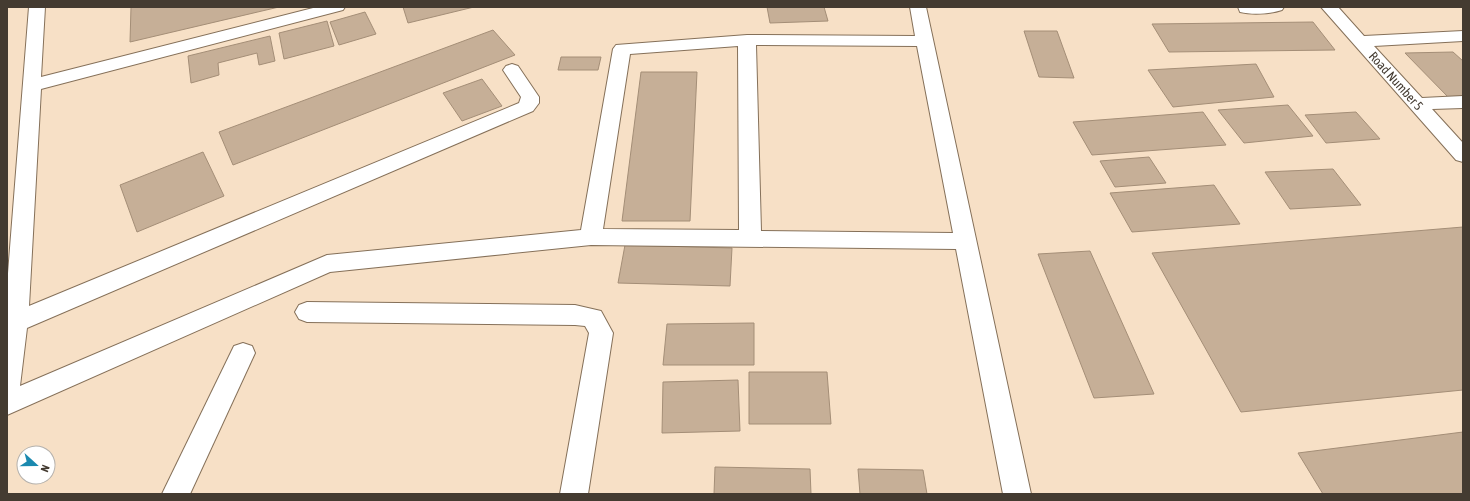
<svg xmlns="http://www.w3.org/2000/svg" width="1470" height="501" font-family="'Asap Condensed',sans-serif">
  <rect width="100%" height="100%" fill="#f7e0c6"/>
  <g fill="#c6af97" stroke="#a48e77">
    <polygon points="131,7 279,7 130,42"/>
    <polygon points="403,7 474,7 408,23"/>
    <polygon points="767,7 824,7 828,21 770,23"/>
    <polygon points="365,12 376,34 339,45 330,22"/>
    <polygon points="327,21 334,46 284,59 279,33"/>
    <polygon points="1313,22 1335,50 1169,52 1152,24"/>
    <polygon points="493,30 515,55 233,165 219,132"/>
    <polygon points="1024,31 1057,31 1074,78 1039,77"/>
    <polygon points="270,36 275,61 259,65 257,53 218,63 219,75 191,83 188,56"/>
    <polygon points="1453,52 1463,61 1463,96 1448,97 1405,53"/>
    <polygon points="561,57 601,57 598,70 558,70"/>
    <polygon points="1256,64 1274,97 1173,107 1148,70"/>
    <polygon points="641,72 697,72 690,221 622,221"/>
    <polygon points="482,79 502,106 462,121 443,93"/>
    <polygon points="1288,105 1313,136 1244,143 1218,110"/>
    <polygon points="1203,112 1226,145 1092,155 1073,122"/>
    <polygon points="1356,112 1380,139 1326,143 1305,115"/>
    <polygon points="203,152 224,196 137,232 120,185"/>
    <polygon points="1149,157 1166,183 1115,187 1100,161"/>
    <polygon points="1333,169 1361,205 1290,209 1265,172"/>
    <polygon points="1214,185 1240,224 1132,232 1110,193"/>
    <polygon points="1463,227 1463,390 1241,412 1152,253"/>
    <polygon points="625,245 732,248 730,286 618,283"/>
    <polygon points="1090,251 1154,394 1094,398 1038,254"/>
    <polygon points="754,323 754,365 663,365 667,324"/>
    <polygon points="749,372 827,372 831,424 749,424"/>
    <polygon points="738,380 740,431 662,433 663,382"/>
    <polygon points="1463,432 1463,494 1323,494 1298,453"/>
    <polygon points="715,467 810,469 811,494 714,494"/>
    <polygon points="858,469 923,470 927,494 860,494"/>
  </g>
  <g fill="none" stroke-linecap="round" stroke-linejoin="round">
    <defs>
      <g id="minor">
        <path d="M29,7H45L41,77L317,7H345L343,10L41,89L29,306L519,103L521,97L503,70L506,66L512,64L518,66L539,97V103L533,111L27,328L20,386L327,255L581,230L613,49L616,45L747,35L915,36L910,7H926L1031,494H1003L956,249L591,245L330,272L7,415V286ZM756,45L917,46L953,233L761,231ZM738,46L739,230L603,229L630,54Z"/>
        <path d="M1238,7H1284L1282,10C1270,14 1252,15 1240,12Z"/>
        <polygon points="1321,7 1338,7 1364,36 1463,31 1463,41 1374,46 1422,98 1463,96 1463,108 1432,109 1463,143 1463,162 1456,160"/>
        <polygon points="307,302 575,305 601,311 613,333 588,494 560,494 589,333 585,326 575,325 307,322 299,319 295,312 299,305"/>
        <polygon points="243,343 252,346 255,353 190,494 162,494 234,346"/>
      </g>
    </defs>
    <use href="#minor" stroke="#857059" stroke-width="2"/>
    <use href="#minor" fill="#fff" fill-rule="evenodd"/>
  </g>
  <g text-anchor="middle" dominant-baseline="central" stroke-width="3.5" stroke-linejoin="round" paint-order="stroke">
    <g font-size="13" fill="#443b31" stroke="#fff">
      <text transform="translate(1396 81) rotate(48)">Road Number 5</text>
    </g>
  </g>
  <rect width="1470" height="501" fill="none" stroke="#443b31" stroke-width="16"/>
  <g transform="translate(36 465) rotate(111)"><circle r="19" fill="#ffffff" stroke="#b4b1ad"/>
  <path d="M0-3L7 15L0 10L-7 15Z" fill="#1b89af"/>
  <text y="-6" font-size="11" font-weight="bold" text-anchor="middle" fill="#443b31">N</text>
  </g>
</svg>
